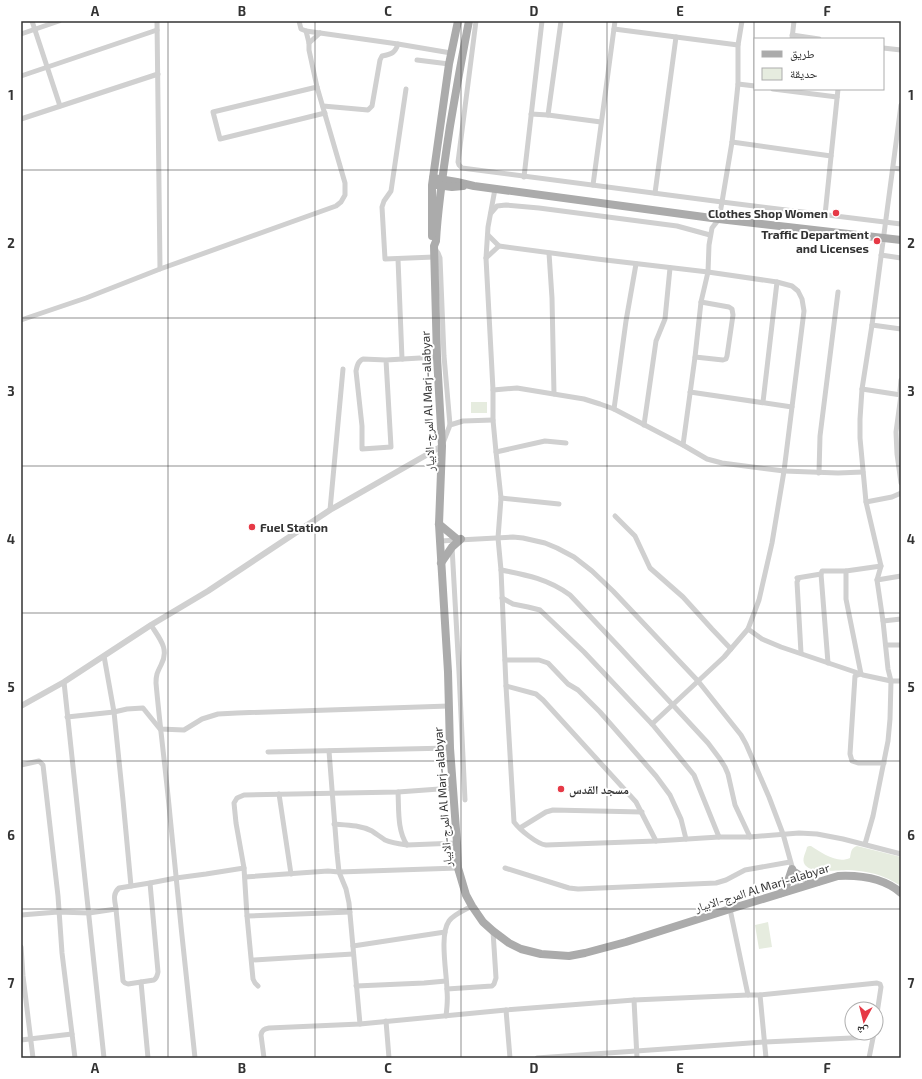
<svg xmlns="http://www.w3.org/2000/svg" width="922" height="1079" font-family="'Exo 2','Noto Naskh Arabic',sans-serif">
  <rect width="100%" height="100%" fill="#fff"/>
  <g fill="#e6ecdf">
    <rect x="471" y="402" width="16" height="11"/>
    <path d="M809,846H811C822,853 837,864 850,858C851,852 851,848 857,846L901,857V886C890,879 879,874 866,872C860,871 854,870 848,870C838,870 812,874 805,865C801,859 806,853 807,847Z"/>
    <polygon points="768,922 772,947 759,949 755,925"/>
  </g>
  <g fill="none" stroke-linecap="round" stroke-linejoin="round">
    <g stroke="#d0d0d0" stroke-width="5">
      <polyline points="32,21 60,106"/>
      <polyline points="157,21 160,269"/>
      <polyline points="299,21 301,29 306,31 398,44 451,53"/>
      <polyline points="476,21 458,162 459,165 462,168 722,202 901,224"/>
      <polyline points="614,29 738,45"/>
      <polyline points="21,34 59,21"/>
      <polyline points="792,35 819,39"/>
      <polyline points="792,39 794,21"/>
      <polyline points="309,43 320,33"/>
      <polyline points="883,48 901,50"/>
      <polyline points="417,60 449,64"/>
      <polyline points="21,76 157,30"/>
      <polyline points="738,84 755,86"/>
      <polyline points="317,87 213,112 220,139 325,113"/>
      <polyline points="406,89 391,191 384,201 382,207 385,259 434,257"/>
      <polyline points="773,89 837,97"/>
      <path d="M323,106L368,110L372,106L380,60L382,56C392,54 395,53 398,44"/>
      <polyline points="531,114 548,115 601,122"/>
      <polyline points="548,115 561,21"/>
      <polyline points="21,119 158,74"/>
      <polyline points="732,142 831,156"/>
      <polyline points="893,168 901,169"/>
      <polyline points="524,177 542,21"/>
      <polyline points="593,185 615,21"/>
      <path d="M495,189L488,227L486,258L493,390V420L496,452L501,498L498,538L501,570L506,686L514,822C520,830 537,844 546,845L656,841L719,837H750L799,833L817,834L843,839L901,854"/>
      <polyline points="655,193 676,37"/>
      <polyline points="491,213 497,206 506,205 539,208 677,226 710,235"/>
      <polyline points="825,215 838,89"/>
      <polyline points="488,235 499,246"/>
      <polyline points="435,249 438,253 440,258 444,356 450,425"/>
      <polyline points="549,253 552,298 554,394"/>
      <polyline points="881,255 901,258"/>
      <polyline points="486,258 499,246 597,259 708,272 777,282 792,286 798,291 802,299 804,311 784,471 772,543 759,600 748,629 724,657 652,724"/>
      <polyline points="398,259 402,359"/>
      <polyline points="21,320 86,298 160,269 336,206 341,202 345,195 345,183 317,87 309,50 309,43 306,31"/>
      <polyline points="872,325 901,329"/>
      <polyline points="695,357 723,360 726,359 727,356 733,315 732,309 729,307 701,302"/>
      <path d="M386,360L391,447L362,449V426L356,371C357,366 358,361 363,359L386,360L437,357"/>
      <polyline points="901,380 900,391 901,395 896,432 897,454 901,483"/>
      <polyline points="862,389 901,395"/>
      <polyline points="493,390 517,388 584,399 600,404 614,409 683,445 707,459 722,463 784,471 838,473 863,472"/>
      <polyline points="690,392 792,407"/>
      <polyline points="763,402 777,282"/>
      <polyline points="614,409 626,321 636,264"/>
      <polyline points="644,425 656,341 665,319 670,268"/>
      <polyline points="443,443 450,425 463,421 493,420"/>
      <polyline points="683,445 695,357 701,302 708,272 709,245 712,228 719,219 722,202 732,142 738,84 738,45 742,21"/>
      <polyline points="496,452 545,441 566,443"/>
      <polyline points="819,473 820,436 838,292"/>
      <polyline points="501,498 559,504"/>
      <polyline points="866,502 892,497 901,493"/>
      <polyline points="330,510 343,369"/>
      <polyline points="615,516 635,536 650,568 683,597 712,629 731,649"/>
      <polyline points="440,541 513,537 523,538 545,543 557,548 574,557 592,571 613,591 698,681 741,735 746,744 769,797 783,834 798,888"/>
      <polyline points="452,547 459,672 465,800"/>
      <polyline points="881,566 846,571 846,599 861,674 855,676 850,754 852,761 858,763 884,763"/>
      <path d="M501,570C527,575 548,579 570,595L621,649L708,743L720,759L725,767L728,774L735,805L750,837"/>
      <polyline points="821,574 828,663"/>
      <polyline points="877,580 901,576"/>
      <polyline points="502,598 513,604 528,607 540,610 584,652 652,724 694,775 719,837"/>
      <polyline points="883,621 901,619"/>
      <path d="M151,625C159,638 170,649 161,665C157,673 156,675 156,683C160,728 166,772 170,816C178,897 186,977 195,1058"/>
      <polyline points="748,629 762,639 781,647 861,674 863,675 891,681 901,681"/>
      <polyline points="886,645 901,645"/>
      <polyline points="801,653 797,582 798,580 797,578 821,574 822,571 846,571"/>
      <polyline points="104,656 114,712 123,800 131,886"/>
      <polyline points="505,660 539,660 548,663 568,684 578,690 600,712 656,776 670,795 681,819 686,839"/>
      <polyline points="64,682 104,1058"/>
      <polyline points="506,686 536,694 543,700 636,802 656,841"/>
      <polyline points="67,717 114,712 127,709 143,708 160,729 184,730 202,719 218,714 237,713 449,706"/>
      <polyline points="329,751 337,853 339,872 346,889 349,903 360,1024"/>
      <polyline points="268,752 450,748"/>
      <polyline points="21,765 39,761 43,765 58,896 62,953 75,1058"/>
      <path d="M398,792C399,809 397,830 407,845L457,843"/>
      <polyline points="279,794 291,874"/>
      <path d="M334,824C347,825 360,825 372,831C376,834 381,837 385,840C392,843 400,844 407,845"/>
      <polyline points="520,828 546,812 553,810 642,812"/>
      <polyline points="865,844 873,816 888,741 890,719 891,681 888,669 883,621 877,580 881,566 866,502 860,438 860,419 862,389 872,325 901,105"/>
      <polyline points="505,868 569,888 578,889 716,883 726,880 745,870 790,862"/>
      <polyline points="245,877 328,871 339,872 458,868"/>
      <path d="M116,909L123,981L125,983L128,984L154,980C157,978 157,976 158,972L150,883"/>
      <polyline points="730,909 748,995"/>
      <path d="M21,915L58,912L89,913L116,909C115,901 112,894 119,888L150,883L176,878L206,874L244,868"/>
      <polyline points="247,916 350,912"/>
      <polyline points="353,946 445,932"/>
      <polyline points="21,947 23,976 33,1058"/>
      <polyline points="252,960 353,954"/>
      <polyline points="141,982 148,1058"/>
      <polyline points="258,986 255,983 253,979 247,916 244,868 236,823 234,803 237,798 244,795 398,792 453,788"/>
      <polyline points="356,986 424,983 446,981"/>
      <polyline points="447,989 492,986 494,984 496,978 493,931"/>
      <polyline points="760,995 766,1058"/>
      <polyline points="634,1000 637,1058"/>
      <polyline points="506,1010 510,1058"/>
      <path d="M446,1016C447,1008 448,1000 447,991C447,974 439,935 449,921C454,914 465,910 472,906"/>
      <polyline points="386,1021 389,1058"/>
      <polyline points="21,1040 72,1034"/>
      <path d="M264,1058L261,1035C262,1030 264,1029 269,1028L360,1024L506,1010L634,1000L748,995H760L877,983L880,984L881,987L876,1020"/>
      <polyline points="537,1058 765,1042 873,1037"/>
      <polyline points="869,1058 874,1033"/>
    </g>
    <polyline stroke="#d0d0d0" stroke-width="6" points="21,706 64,682 151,625 208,591 330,510 442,446"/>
    <g stroke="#ababab" stroke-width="8">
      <path d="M469,21C462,56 456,91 450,126C444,165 438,203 436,241L434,246L437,357L442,446L439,524L440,541L448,672L450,748L457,843L458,868L466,895L472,906L483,922L493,931L509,943L521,949L541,954L569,956L585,953L626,942L730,909L838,876C860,875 884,878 901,893"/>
      <polyline points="433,178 457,182 474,186 719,219 901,240"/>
      <polyline points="437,185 452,187 463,186"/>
      <polyline points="432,236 432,185 449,64 458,21"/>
      <polyline points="439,524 457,539"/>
      <polyline points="441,563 452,547 461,539"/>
      <polyline points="793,871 807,880 817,882"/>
      <polyline points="781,893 787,884 792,869"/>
    </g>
  </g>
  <path fill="none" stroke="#333" stroke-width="1" stroke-opacity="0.55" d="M168,21V1058M315,21V1058M461,21V1058M607,21V1058M754,21V1058M21,170H901M21,318H901M21,466H901M21,613H901M21,761H901M21,909H901"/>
  <g fill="#e63946" stroke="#fff" stroke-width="1.5">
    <circle cx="836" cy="213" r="4"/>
    <circle cx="877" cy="241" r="4"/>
    <circle cx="252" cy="527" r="4"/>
    <circle cx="561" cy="789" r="4"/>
  </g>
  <g text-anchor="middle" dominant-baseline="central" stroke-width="4" stroke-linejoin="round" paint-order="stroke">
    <g font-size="12" font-weight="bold" fill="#333" stroke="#fff" text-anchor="end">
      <text x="828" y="213">Clothes Shop Women</text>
      <text x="869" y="234">Traffic Department<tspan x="869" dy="14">and Licenses</tspan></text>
      <text x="260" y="527" text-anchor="start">Fuel Station</text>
      <text x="569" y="789" text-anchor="start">مسجد القدس</text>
    </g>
    <g font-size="12" fill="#333" stroke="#fff">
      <text transform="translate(427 401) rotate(-92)">المرج-الابيار Al Marj-alabyar</text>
      <text transform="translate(442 797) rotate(-94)">المرج-الابيار Al Marj-alabyar</text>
      <text transform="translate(762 887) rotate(-17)">المرج-الابيار Al Marj-alabyar</text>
    </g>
  </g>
  <rect width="922" height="1079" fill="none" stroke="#ffffff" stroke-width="44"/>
  <rect x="754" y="38" width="130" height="52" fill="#ffffff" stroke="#adadad"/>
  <rect x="762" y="51" width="20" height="6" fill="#ababab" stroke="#adadad"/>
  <text x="790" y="58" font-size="12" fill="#333333">طريق</text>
  <rect x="762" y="68" width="20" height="12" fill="#e6ecdf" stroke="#adadad"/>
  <text x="790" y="78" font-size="12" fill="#333333">حديقة</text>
  <g transform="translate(864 1021) rotate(187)"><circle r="19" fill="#ffffff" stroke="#adadad"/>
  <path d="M0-3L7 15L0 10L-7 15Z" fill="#e63946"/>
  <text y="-6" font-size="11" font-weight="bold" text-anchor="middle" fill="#333333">ش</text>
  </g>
  <rect x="22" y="22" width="878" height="1035" fill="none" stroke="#333" stroke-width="1.5"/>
  <g font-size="13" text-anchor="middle" font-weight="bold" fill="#333">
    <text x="95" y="16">A</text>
    <text x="242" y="16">B</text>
    <text x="388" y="16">C</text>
    <text x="534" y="16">D</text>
    <text x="680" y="16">E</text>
    <text x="827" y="16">F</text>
    <text x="11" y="100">1</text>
    <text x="911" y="100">1</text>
    <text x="11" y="248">2</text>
    <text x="911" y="248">2</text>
    <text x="11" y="396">3</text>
    <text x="911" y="396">3</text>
    <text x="11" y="544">4</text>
    <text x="911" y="544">4</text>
    <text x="11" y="692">5</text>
    <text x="911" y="692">5</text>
    <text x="11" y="840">6</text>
    <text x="911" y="840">6</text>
    <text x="11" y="988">7</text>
    <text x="911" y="988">7</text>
    <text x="95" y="1073">A</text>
    <text x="242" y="1073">B</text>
    <text x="388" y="1073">C</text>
    <text x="534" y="1073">D</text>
    <text x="680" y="1073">E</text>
    <text x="827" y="1073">F</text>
  </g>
</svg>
